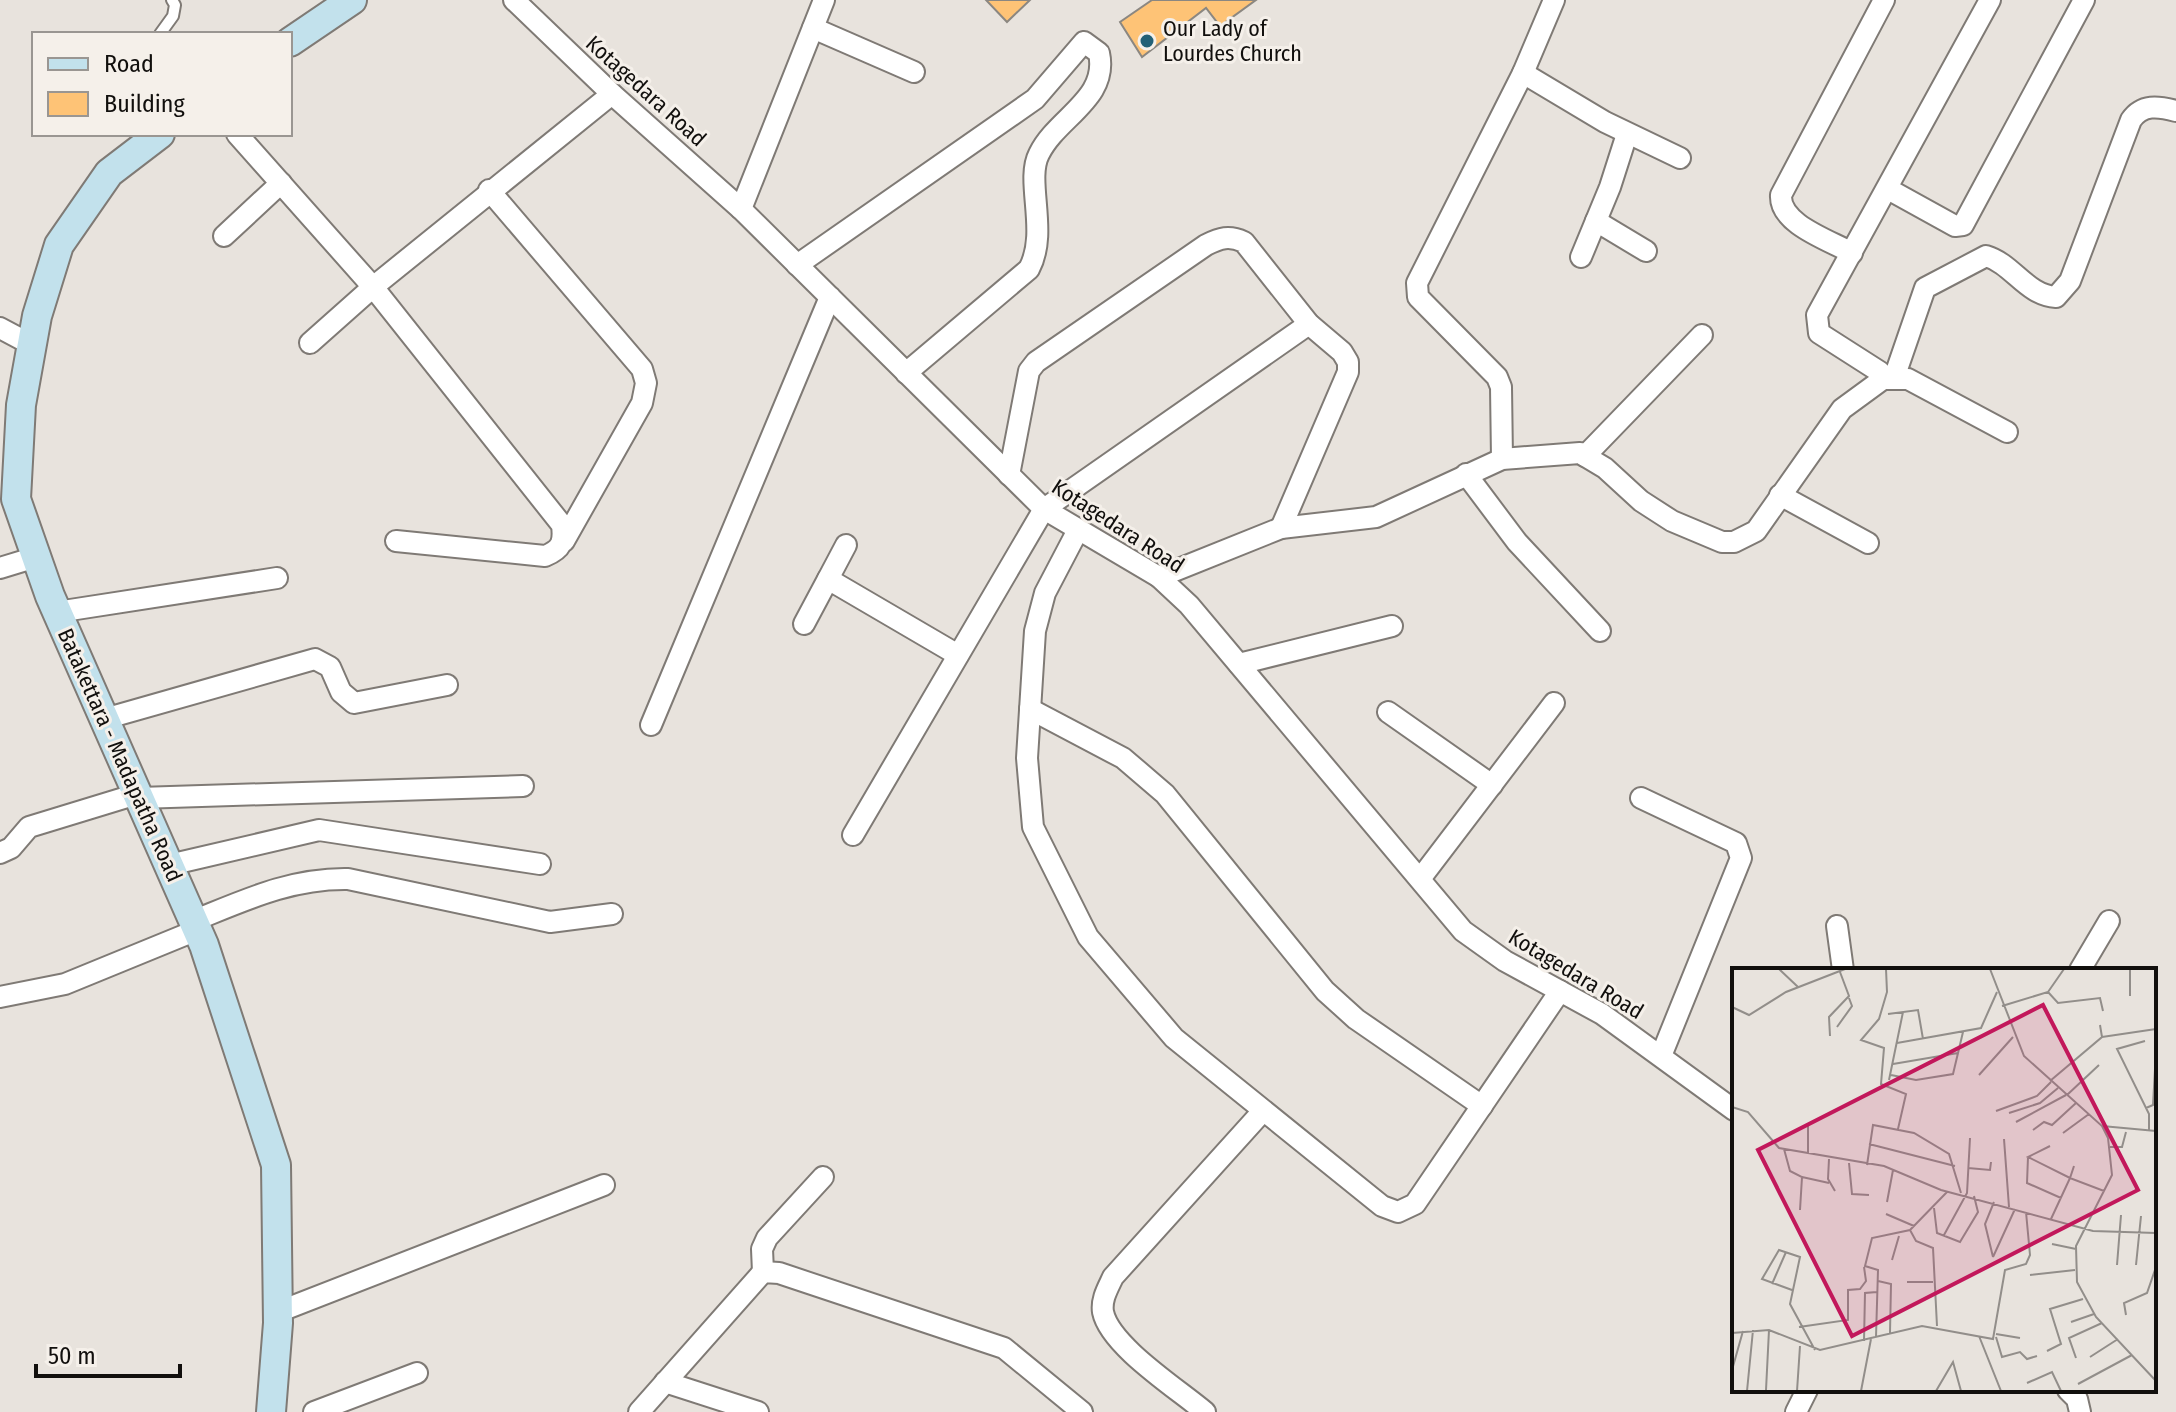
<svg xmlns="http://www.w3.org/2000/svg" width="2176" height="1412" font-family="'Fira Sans Condensed',sans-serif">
  <rect width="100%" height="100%" fill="#e8e3dd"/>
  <g fill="#fec376" stroke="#8b8781" stroke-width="2">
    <polygon points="986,0 1030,0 1007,22"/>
    <polygon points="1152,0 1256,0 1220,26 1206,8 1142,57 1120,22"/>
  </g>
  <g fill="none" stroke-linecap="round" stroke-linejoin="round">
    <defs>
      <polyline id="lane" points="160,34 173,16 175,5 172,0"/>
      <g id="street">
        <polyline points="514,0 612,94 741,209 1044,509 1159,577 1189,605 1463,931 1505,961 1602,1014 1734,1110"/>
        <polyline points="813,28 914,72"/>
        <polyline points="1523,73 1605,122 1680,158"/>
        <polyline points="237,134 373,287 612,94"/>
        <polyline points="1888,189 1955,226 1963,225 2084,0"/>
        <polyline points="489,190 642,369 646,383 642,403 564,541"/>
        <polyline points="741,209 824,0"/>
        <polyline points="1596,221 1646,251"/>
        <polyline points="224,236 281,183"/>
        <path d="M1852,253C1829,240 1779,224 1781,195L1884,0"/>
        <polyline points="1581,257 1610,187 1627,134"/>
        <path d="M797,265L1035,99L1084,42L1099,53C1109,99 1057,117 1039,154C1025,181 1049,232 1029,269L906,373"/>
        <polyline points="0,328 32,345"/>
        <path d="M310,343L373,287L562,525C564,542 562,549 545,556L396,541"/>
        <path d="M1894,378L1925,288L1986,256C2013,264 2026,295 2056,297L2070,281L2131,120C2142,104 2158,106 2176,111"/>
        <polyline points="1883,379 1908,379 2007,432"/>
        <polyline points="1585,456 1702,335"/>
        <polyline points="1502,459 1501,387 1497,377 1418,297 1417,283 1523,73 1554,0"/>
        <polyline points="1466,474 1517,542 1600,631"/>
        <path d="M1009,475L1029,371L1036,362L1206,245C1220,238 1229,235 1244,242L1309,324L1342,352L1348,362V372L1281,528"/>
        <polyline points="1780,495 1868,543"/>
        <polyline points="1078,530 1045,593 1035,631 1027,758 1033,827 1088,937 1174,1038 1382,1206 1398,1212 1415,1204 1560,991"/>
        <polyline points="0,568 36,557"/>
        <polyline points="1159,577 1281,528 1376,517 1502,459 1580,453 1605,468 1641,501 1672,521 1722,542 1734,542 1756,531 1842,409 1883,379 1880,372 1819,333 1817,315 1990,0"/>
        <polyline points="828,579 846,545"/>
        <polyline points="57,612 277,578"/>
        <polyline points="804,624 828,579 958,655"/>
        <polyline points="1239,664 1392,626"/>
        <polyline points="1030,709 1123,758 1165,794 1325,991 1356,1019 1482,1106"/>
        <polyline points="1388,712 1492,785"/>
        <polyline points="104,719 315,659 330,667 341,692 354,703 447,685"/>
        <polyline points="651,725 830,297"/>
        <polyline points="139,798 523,786"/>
        <polyline points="1641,798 1736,843 1741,858 1661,1056"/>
        <polyline points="853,835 1044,509 1309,324"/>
        <polyline points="0,853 11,848 29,827 137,794"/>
        <polyline points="169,865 319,830 540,864"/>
        <polyline points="1420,879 1554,703"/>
        <path d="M193,921C245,900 291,878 348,879L550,922L612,914"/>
        <polyline points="1837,926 1843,970"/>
        <polyline points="2080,970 2109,921"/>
        <polyline points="0,997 65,984 197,930"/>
        <polyline points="763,1272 762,1249 767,1238 823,1177"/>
        <polyline points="278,1312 604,1185"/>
        <polyline points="665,1382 758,1412"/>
        <polyline points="2068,1390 2077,1399 2080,1412"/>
        <polyline points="314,1412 417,1373"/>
        <polyline points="639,1412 763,1272 779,1273 1004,1348 1082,1412"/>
        <path d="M1205,1412C1178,1389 1110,1346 1103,1312C1101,1299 1108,1288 1113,1277L1262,1112"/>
        <polyline points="1796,1412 1807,1390"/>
      </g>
      <g id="secondary">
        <polyline points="290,42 352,0"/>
        <polyline points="160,134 109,173 59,245 37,316 21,405 16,499 50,596 204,945 276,1165 278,1323 271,1412"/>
      </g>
    </defs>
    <use href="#lane" stroke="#7f7a75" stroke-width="14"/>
    <use href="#street" stroke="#7f7a75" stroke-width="24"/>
    <use href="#secondary" stroke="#7f7a75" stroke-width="32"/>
    <use href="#lane" stroke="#fff" stroke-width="10"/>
    <use href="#street" stroke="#fff" stroke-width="20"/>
    <use href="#secondary" stroke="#c2e1ec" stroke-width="28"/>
  </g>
  <circle fill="#236177" stroke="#f5f0ea" stroke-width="3" cx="1147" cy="41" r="8"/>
  <g text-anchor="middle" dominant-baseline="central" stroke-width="6" stroke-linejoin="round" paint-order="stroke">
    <g font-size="22" fill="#110f0d" stroke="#f5f0ea" text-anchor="start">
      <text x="1163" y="28">Our Lady of<tspan x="1163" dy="25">Lourdes Church</tspan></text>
    </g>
    <g font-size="22" fill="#110f0d" stroke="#f5f0ea">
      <text transform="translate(646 91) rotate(42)">Kotagedara Road</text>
      <text transform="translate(1118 526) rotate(33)">Kotagedara Road</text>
      <text transform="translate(120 755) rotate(66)">Batakettara - Madapatha Road</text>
      <text transform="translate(1576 974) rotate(31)">Kotagedara Road</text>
    </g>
  </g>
  <g transform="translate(1732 968)">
    <rect width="424" height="424" fill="#e8e3dd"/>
    <path fill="none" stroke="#928e8a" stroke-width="2" d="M47,1L66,19M154,1L155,24L147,51L129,72L152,80L149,116L174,126L166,161M258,1L292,88L370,158L376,170L380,207L344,278L345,314L364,349L424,413M398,1V28M316,24L326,35L368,30L371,43M270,38L316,24L332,1M0,39L17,47L54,24L113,1M156,46L186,42L191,71M105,59L120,38L117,30M98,68L97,49L117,28L108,4M370,69L424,61M413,73L385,81L417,146V162M165,75L249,60L265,24M161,96L226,85M159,107L184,112L221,106L231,64M247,107L281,69M157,112L171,44M318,113L370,69L368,57M335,127L367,97M0,139L16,144L47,180L152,198L209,222L361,263L424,265M414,140L421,137L423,101M264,143L305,128L319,114M277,145L308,135L326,120M284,154L334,127M76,155V186M370,158L424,163M301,162L312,154L320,157L344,135M331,165L357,146M272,171L277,239M137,176L223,198M318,178L296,189L338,210L342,198M378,179H390L394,164M52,181L58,203L70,209L68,242M296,189L295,215L329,230M97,191L96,211L103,223M117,195L120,226L137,227M135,197L141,157L182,165L217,186L229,225M236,200L258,202L259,194M70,209L97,215M155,234L161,202M202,240L205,265L228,274L246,244L242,228M154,246L182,258M319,251L338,210L372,223M178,262L184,273L201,280L205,358M212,267L235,225L238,170M320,276L344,281M261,289L253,256L262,234M261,289L283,241M160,292L167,268M385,297L389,247M404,297L409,248M298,307L343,302M146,313L159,316L158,365M175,314H201M40,316L54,284M60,322L30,311L47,282L68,289L58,336L83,382M394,347L392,335L415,325L424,299M339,354L362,346M67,359L116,352V322L128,321L134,313L132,299M0,365L37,362L88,382L190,358L261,371L273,302L294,296L298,287L294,244M264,366L288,370M247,368L269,423H280M144,369L146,302L133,298L140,270L178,262L215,224M264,369L270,389L288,384L295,391L305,388M132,373L133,325L145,324M315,383L329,376L318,341L351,331M358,389L386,371M344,390L337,370L370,355M0,402L11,363M295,415L320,404L329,423M346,416L400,387M34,422L37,362M15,423L21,362M65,423L68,378M129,423L139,371M204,423L221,394L229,423"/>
    <path fill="#c2185b" fill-opacity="0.15" stroke="#c2185b" stroke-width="4" d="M311,37L406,222L120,368L26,182Z"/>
    <rect width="424" height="424" fill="none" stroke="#110f0d" stroke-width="4"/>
  </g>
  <rect x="32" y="32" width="260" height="104" fill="#f5f0ea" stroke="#9a9692" stroke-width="2"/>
  <rect x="48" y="58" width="40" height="12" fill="#c2e1ec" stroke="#9a9692" stroke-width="2"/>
  <text x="104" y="72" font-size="24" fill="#110f0d">Road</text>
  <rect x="48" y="92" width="40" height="24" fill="#fec376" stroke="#9a9692" stroke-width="2"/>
  <text x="104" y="112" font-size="24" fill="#110f0d">Building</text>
  <path d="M36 1364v12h144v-12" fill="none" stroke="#110f0d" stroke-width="4"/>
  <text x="48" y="1364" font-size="24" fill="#110f0d" stroke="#f5f0ea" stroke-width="6" paint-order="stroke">50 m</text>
</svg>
